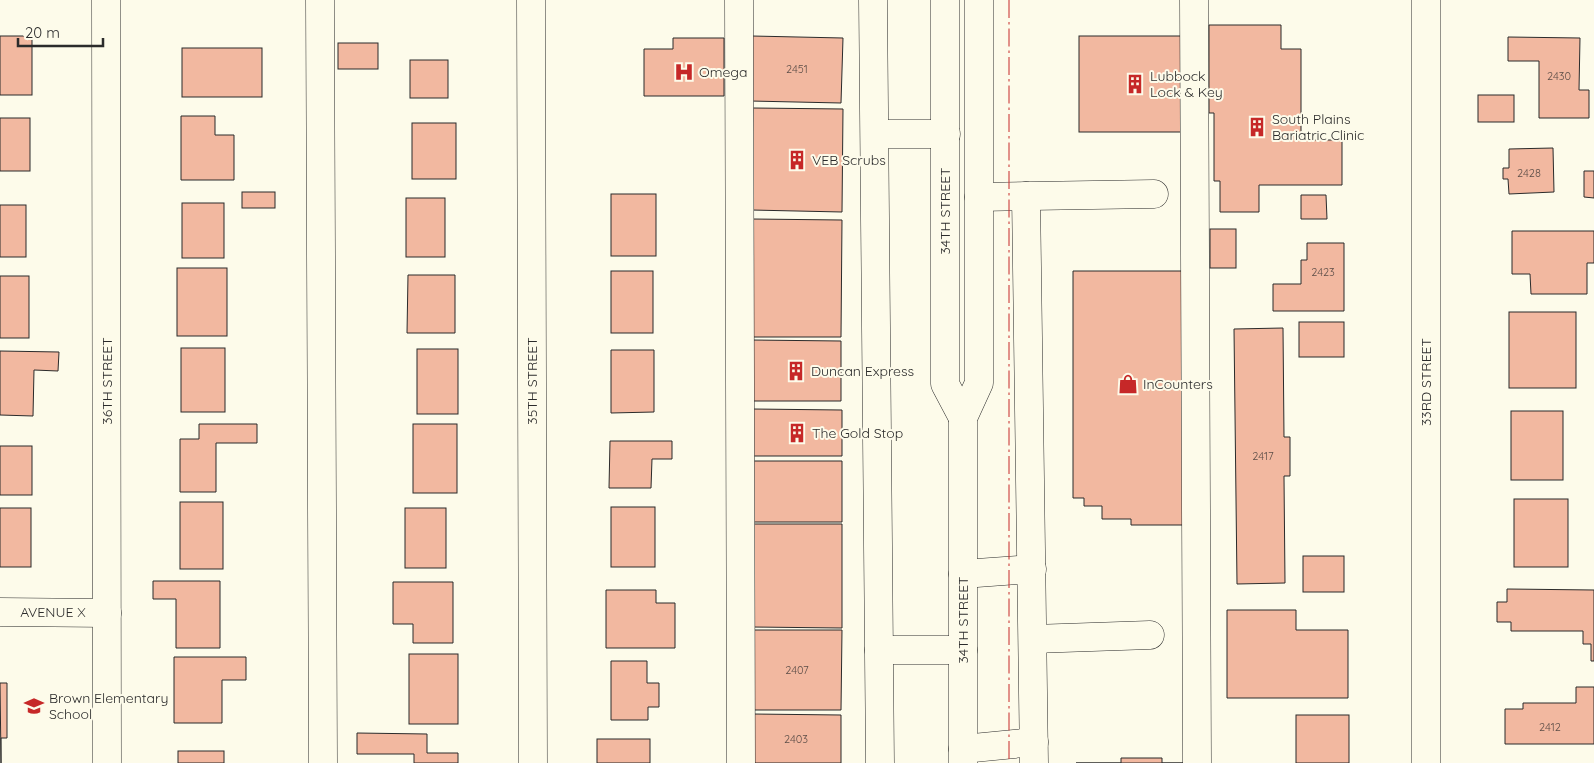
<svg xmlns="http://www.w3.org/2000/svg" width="1594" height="763" font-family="Quicksand,sans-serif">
  <rect width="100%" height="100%" fill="#fdfbea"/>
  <g fill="#f2b8a0" stroke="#2b2b2b">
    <polygon points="1209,25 1281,25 1281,49 1301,49 1301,140 1342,140 1342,185 1259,185 1259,212 1220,212 1220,181 1214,181 1214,113 1209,113"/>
    <rect x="0" y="36" width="32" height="59"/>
    <polygon points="752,36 843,38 841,103 750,101"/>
    <rect x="1079" y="36" width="112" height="96"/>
    <polygon points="1508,37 1580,38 1579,90 1589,90 1589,118 1539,118 1539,61 1508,61"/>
    <polygon points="673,38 724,38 724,96 644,96 644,49 673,49"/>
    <rect x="338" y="43" width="40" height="26"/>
    <rect x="182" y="48" width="80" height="49"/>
    <rect x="410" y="60" width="38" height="38"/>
    <rect x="1478" y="95" width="36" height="27"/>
    <polygon points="753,108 843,109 842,212 751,210"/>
    <polygon points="181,116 215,116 215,135 234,135 234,180 181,180"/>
    <rect x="0" y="118" width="30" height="53"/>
    <rect x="412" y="123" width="44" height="56"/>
    <polygon points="1553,148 1554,192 1509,194 1508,179 1503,179 1503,168 1509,168 1509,149"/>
    <polygon points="1584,171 1594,171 1594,198 1584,197"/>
    <rect x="242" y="192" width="33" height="16"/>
    <rect x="611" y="194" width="45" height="62"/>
    <polygon points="1301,195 1326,195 1327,219 1301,219"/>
    <rect x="406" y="198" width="39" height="59"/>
    <rect x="182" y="203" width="42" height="55"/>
    <rect x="0" y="205" width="26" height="52"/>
    <polygon points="752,219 842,220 841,337 751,337"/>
    <rect x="1210" y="229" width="26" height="39"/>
    <polygon points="1512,231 1594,231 1594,263 1587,263 1587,294 1531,294 1530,274 1512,274"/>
    <polygon points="1307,243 1344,243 1344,311 1273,311 1273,284 1301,284 1301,260 1307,260"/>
    <rect x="177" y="268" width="50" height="68"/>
    <rect x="611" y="271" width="42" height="62"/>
    <polygon points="1073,271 1183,271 1183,525 1131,525 1131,519 1102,519 1102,506 1084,506 1084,498 1073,498"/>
    <polygon points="408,275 455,275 455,333 407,333"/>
    <rect x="0" y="276" width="29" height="62"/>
    <rect x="1509" y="312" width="67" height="76"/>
    <rect x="1299" y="322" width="45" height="35"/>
    <polygon points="1283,328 1284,437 1290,437 1290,476 1284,476 1285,583 1237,584 1234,329"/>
    <polygon points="751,340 841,341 841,401 751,401"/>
    <rect x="181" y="348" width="44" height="64"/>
    <rect x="417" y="349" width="41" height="65"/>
    <polygon points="611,350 654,350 654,412 611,413"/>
    <polygon points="0,351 59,352 58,371 34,370 33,416 0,415"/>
    <polygon points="752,409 842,410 842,456 752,456"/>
    <rect x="1511" y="411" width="52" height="69"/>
    <polygon points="199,424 257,424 257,443 216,443 216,492 180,492 180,439 199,439"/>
    <rect x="413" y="424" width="44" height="69"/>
    <polygon points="610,441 672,441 672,459 652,459 651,488 609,488"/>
    <rect x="0" y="446" width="32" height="49"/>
    <polygon points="751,461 842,461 842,522 752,522"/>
    <rect x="1514" y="499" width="54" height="68"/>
    <rect x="180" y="502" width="43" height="67"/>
    <rect x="611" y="507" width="44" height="60"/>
    <rect x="0" y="508" width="31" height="59"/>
    <rect x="405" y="508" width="41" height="60"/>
    <polygon points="753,524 842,524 842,628 752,627"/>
    <rect x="1303" y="556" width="41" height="36"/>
    <polygon points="153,581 220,581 220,648 176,648 176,599 153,599"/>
    <polygon points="393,582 453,582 453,643 413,643 413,624 393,624"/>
    <polygon points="1507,589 1594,590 1594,661 1591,661 1591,644 1583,644 1583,631 1511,631 1511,622 1497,622 1497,602 1507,602"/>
    <polygon points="606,590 656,590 656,603 675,603 675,648 606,648"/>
    <polygon points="1227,610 1296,610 1296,630 1348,630 1348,698 1227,698"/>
    <polygon points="752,630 842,630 841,710 751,710"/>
    <rect x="409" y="654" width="49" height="70"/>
    <polygon points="174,657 246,657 246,680 222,680 222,723 174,723"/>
    <polygon points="611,661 647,661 647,683 659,683 659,707 648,707 648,720 611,720"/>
    <polygon points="0,683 7,683 7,738 1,738 1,763"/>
    <polygon points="1576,687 1594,687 1594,744 1505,744 1505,709 1523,709 1523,703 1576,703"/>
    <polygon points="752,714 841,715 841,763 752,763"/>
    <rect x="1296" y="715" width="53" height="48"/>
    <polygon points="357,733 427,734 427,753 458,753 458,763 414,763 414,754 357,754"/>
    <rect x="597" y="739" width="53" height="24"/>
    <rect x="178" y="751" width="46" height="12"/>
    <polygon points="1121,758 1162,758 1162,763 1191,763 1076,763 1121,763"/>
  </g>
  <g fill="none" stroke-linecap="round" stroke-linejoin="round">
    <defs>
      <g id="minor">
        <polyline points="106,0 107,763"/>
        <polyline points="320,0 323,763"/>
        <polyline points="531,0 533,763"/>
        <polyline points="739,0 741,763"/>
        <polyline points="873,0 880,763"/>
        <polyline points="1194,0 1197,763"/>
        <polyline points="1426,0 1426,763"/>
        <polyline points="875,134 946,134"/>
        <polyline points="1026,196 1034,763"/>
        <polyline points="979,197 1154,194"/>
        <polyline points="963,574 1032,569"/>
        <polyline points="0,612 107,613"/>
        <polyline points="1033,639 1150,635"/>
        <polyline points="879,650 963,650"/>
        <polyline points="963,749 1034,742"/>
      </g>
      <g id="major">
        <polyline points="945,0 945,384 963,418"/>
        <polyline points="963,763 963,418 979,383 979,0"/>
      </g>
    </defs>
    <use href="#minor" stroke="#2b2b2b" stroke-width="29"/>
    <use href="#major" stroke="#2b2b2b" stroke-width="29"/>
    <use href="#minor" stroke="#fdfbea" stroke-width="28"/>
    <use href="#major" stroke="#fdfbea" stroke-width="28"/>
    <polyline stroke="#c62828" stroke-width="1" stroke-dasharray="18 4 2.5 4" stroke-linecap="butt" points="1009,0 1009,763"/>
  </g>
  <defs>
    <symbol id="hospital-bare" viewBox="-9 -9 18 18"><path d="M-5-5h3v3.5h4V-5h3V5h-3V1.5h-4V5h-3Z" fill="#c62828" stroke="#fdfbea" stroke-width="2.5" paint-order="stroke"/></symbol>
    <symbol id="building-bare" viewBox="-9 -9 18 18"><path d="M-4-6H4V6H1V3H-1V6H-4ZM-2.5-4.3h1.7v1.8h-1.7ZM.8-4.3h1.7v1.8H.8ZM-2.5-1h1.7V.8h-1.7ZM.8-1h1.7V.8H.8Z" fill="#c62828" stroke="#fdfbea" stroke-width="2.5" paint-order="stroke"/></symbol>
    <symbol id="shop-bare" viewBox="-9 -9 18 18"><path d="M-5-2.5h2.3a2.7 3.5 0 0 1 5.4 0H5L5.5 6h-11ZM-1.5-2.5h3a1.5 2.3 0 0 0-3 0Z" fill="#c62828" stroke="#fdfbea" stroke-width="2.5" paint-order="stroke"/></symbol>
    <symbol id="school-bare" viewBox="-9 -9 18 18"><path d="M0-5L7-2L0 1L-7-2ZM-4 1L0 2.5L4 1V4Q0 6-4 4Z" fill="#c62828" stroke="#fdfbea" stroke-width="2.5" paint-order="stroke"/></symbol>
  </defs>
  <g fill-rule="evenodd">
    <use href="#hospital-bare" x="670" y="58" width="28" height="28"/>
    <use href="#building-bare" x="1121" y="70" width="28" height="28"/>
    <use href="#building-bare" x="1243" y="113" width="28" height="28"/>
    <use href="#building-bare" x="783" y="146" width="28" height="28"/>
    <use href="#building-bare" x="782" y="357" width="28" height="28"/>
    <use href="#shop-bare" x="1114" y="370" width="28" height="28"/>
    <use href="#building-bare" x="783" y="419" width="28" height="28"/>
    <use href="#school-bare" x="20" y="692" width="28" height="28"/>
  </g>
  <g text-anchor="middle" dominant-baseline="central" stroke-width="4" stroke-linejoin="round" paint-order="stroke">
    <g font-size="11" fill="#5d4e48">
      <text x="797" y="69">2451</text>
      <text x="1559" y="76">2430</text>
      <text x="1529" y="173">2428</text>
      <text x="1323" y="272">2423</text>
      <text x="1263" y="456">2417</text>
      <text x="797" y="670">2407</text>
      <text x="1550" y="727">2412</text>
      <text x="796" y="739">2403</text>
    </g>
    <g font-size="14" fill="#2b2b2b" stroke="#fdfbea" text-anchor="start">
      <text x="699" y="72">Omega</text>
      <text x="1150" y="76">Lubbock<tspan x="1150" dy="16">Lock &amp; Key</tspan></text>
      <text x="1272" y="119">South Plains<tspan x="1272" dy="16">Bariatric Clinic</tspan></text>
      <text x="812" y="160">VEB Scrubs</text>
      <text x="811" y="371">Duncan Express</text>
      <text x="1143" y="384">InCounters</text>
      <text x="812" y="433">The Gold Stop</text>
      <text x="49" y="698">Brown Elementary<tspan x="49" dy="16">School</tspan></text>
    </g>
    <g font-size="14" fill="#2b2b2b" stroke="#fdfbea">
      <text transform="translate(945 211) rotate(-90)">34TH STREET</text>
      <text transform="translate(107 381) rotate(-90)">36TH STREET</text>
      <text transform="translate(532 381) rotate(-90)">35TH STREET</text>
      <text transform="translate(1426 382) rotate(-90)">33RD STREET</text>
      <text x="53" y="612">AVENUE X</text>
      <text transform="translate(963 620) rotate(-90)">34TH STREET</text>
    </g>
  </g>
  <path d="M18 38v8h85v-8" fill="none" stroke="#2b2b2b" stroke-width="2.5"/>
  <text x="25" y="38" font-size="15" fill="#2b2b2b" stroke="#fdfbea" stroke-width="4" paint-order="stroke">20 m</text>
</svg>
